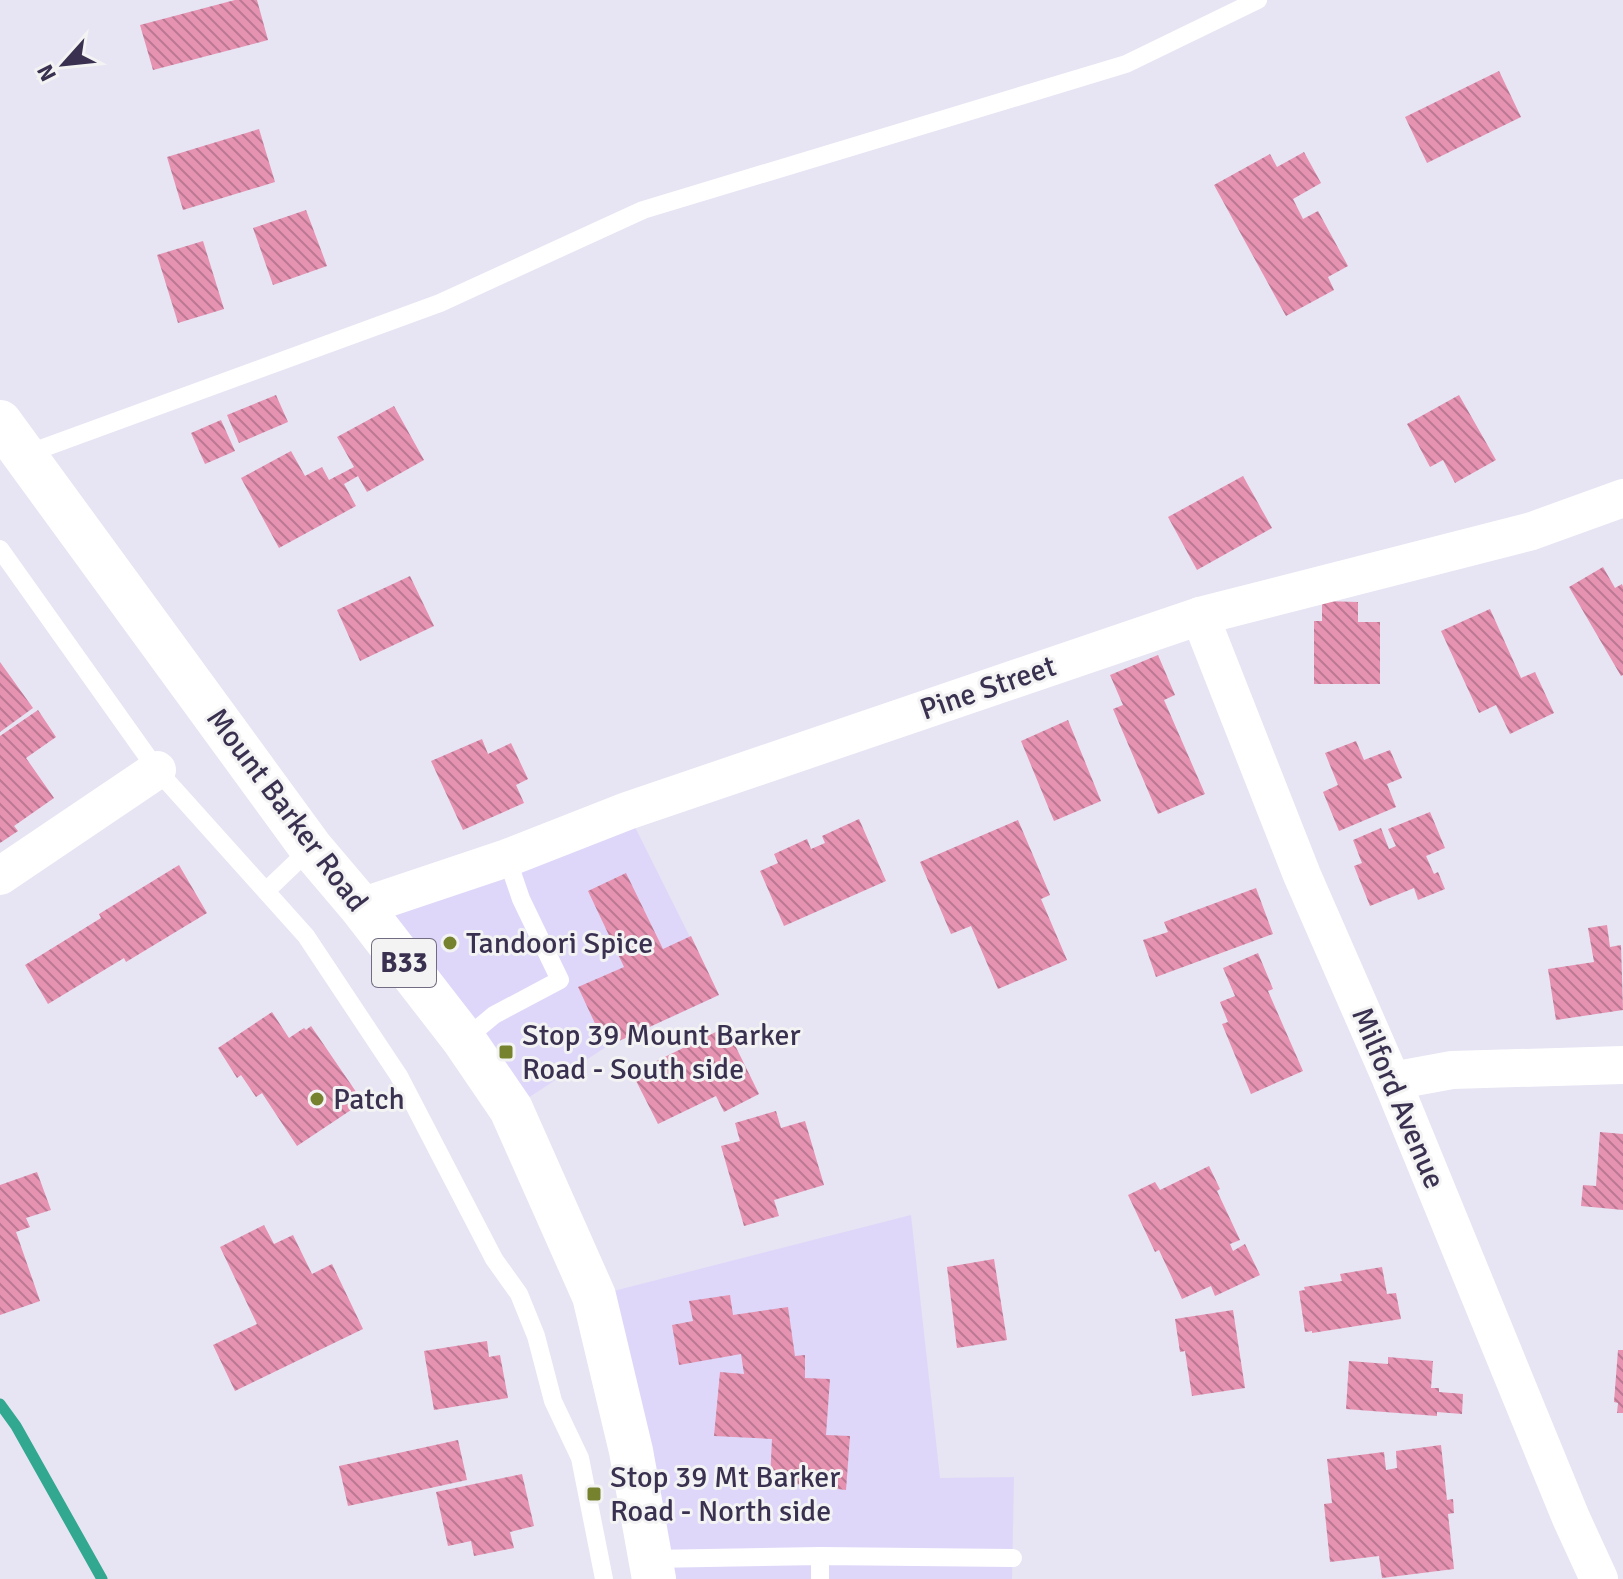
<svg xmlns="http://www.w3.org/2000/svg" width="1623" height="1579" font-family="Signika,sans-serif">
  <defs>
    <pattern id="building-back-hatch" width="6" height="6" patternUnits="userSpaceOnUse" patternTransform="scale(2)"><rect width="6" height="6" fill="#e692b1"/><path d="M-1 5l2 2M0 0l6 6M5-1l2 2" fill="none" stroke="#bb7892"/></pattern>
  </defs>
  <rect width="100%" height="100%" fill="#e7e4f3"/>
  <g fill="#dfd7f9">
    <polygon points="627,811 719,995 606,1047 511,1109 361,907"/>
    <polygon points="911,1215 940,1478 1014,1477 1012,1579 654,1579 594,1296"/>
  </g>
  <g fill="none" stroke-linecap="round" stroke-linejoin="round">
    <polyline stroke="#32a890" stroke-width="11" points="0,1404 16,1426 102,1579"/>
  </g>
  <g fill="url(#building-back-hatch)">
    <polygon points="235,0 257,0 268,40 153,70 140,25"/>
    <polygon points="1499,71 1521,117 1427,163 1405,117"/>
    <polygon points="259,129 275,182 183,210 167,157"/>
    <polygon points="1304,152 1321,183 1293,199 1303,219 1318,211 1348,266 1328,277 1334,290 1286,316 1214,185 1270,154 1277,167"/>
    <polygon points="306,210 327,266 273,285 253,228"/>
    <polygon points="203,241 224,309 178,323 157,255"/>
    <polygon points="276,395 288,422 239,443 227,415"/>
    <polygon points="1459,395 1496,460 1455,483 1443,460 1430,467 1407,424"/>
    <polygon points="394,406 424,460 367,492 358,476 344,484 356,506 279,548 241,478 291,451 305,476 322,467 329,480 354,467 337,437"/>
    <polygon points="221,420 235,451 205,464 191,433"/>
    <polygon points="1243,476 1272,528 1197,570 1168,517"/>
    <polygon points="1603,567 1615,588 1622,584 1623,587 1623,675 1621,676 1569,587"/>
    <polygon points="410,576 434,626 360,661 337,610"/>
    <polygon points="1322,601 1358,602 1358,622 1380,622 1380,684 1314,684 1314,621 1322,621"/>
    <polygon points="1490,609 1521,678 1535,672 1554,713 1510,734 1496,705 1479,713 1441,631"/>
    <polygon points="1158,655 1175,695 1164,700 1205,794 1158,814 1113,709 1123,705 1110,675"/>
    <polygon points="0,662 33,708 0,732"/>
    <polygon points="38,710 56,737 26,758 54,798 14,826 18,831 0,843 0,736"/>
    <polygon points="1068,720 1101,801 1054,821 1021,741"/>
    <polygon points="482,739 488,754 511,743 528,779 516,785 524,803 463,830 431,761"/>
    <polygon points="1356,741 1364,760 1390,750 1402,778 1387,784 1396,807 1339,831 1323,792 1338,785 1325,753"/>
    <polygon points="1430,812 1445,848 1426,856 1434,874 1438,872 1445,889 1418,900 1414,888 1370,906 1354,866 1362,863 1353,840 1381,828 1389,849 1396,846 1388,829"/>
    <polygon points="859,819 886,881 784,926 760,871 778,863 774,854 807,839 811,849 825,843 822,836"/>
    <polygon points="1018,820 1050,895 1041,899 1067,960 998,989 971,926 951,934 920,862"/>
    <polygon points="179,865 207,913 126,962 124,958 48,1004 25,965 101,918 99,914"/>
    <polygon points="626,873 663,949 691,936 719,995 606,1047 578,987 624,967 588,891"/>
    <polygon points="1256,888 1273,934 1156,977 1143,940 1168,932 1164,922"/>
    <polygon points="1607,925 1610,947 1621,945 1623,1010 1556,1020 1548,969 1594,962 1588,928"/>
    <polygon points="1258,953 1273,989 1268,991 1303,1071 1251,1094 1222,1024 1228,1022 1220,1002 1235,996 1223,968"/>
    <polygon points="272,1012 289,1038 304,1028 306,1030 311,1026 363,1102 297,1146 262,1093 256,1097 241,1075 237,1078 218,1048"/>
    <polygon points="726,1027 759,1094 724,1112 716,1096 658,1124 632,1073"/>
    <polygon points="776,1111 781,1128 805,1121 824,1185 774,1200 779,1216 744,1226 721,1146 740,1141 735,1123"/>
    <polygon points="1600,1132 1623,1134 1623,1210 1581,1206 1583,1185 1596,1186"/>
    <polygon points="1209,1166 1220,1189 1217,1191 1240,1240 1230,1244 1233,1251 1245,1244 1260,1275 1215,1296 1211,1286 1182,1299 1159,1250 1155,1252 1128,1195 1155,1182 1160,1190"/>
    <polygon points="37,1172 51,1210 26,1218 30,1227 16,1232 40,1301 0,1315 0,1185"/>
    <polygon points="264,1225 274,1244 293,1235 312,1274 332,1264 363,1329 235,1391 213,1345 257,1324 220,1247"/>
    <polygon points="994,1259 1007,1340 957,1348 947,1267"/>
    <polygon points="1382,1267 1387,1294 1396,1293 1401,1319 1312,1333 1312,1331 1305,1332 1299,1291 1305,1290 1304,1287 1342,1281 1340,1274"/>
    <polygon points="730,1295 733,1315 788,1307 795,1356 805,1355 805,1378 830,1379 826,1435 850,1436 846,1490 770,1481 772,1439 714,1436 720,1372 744,1374 741,1354 679,1365 672,1325 693,1321 689,1301"/>
    <polygon points="1233,1310 1245,1388 1192,1396 1185,1351 1180,1352 1175,1319"/>
    <polygon points="487,1341 489,1357 500,1355 508,1398 434,1410 424,1351"/>
    <polygon points="1618,1350 1623,1350 1623,1413 1617,1413 1618,1403 1614,1402"/>
    <polygon points="1388,1357 1433,1361 1431,1388 1439,1388 1439,1392 1463,1394 1462,1414 1437,1412 1437,1416 1346,1409 1349,1361 1388,1364"/>
    <polygon points="458,1440 467,1480 348,1506 339,1466"/>
    <polygon points="1441,1445 1447,1500 1453,1499 1454,1513 1448,1514 1454,1569 1382,1578 1379,1556 1330,1562 1324,1504 1332,1503 1327,1459 1384,1452 1386,1470 1397,1468 1396,1451"/>
    <polygon points="522,1474 534,1526 510,1532 514,1548 474,1556 471,1541 448,1546 436,1492"/>
  </g>
  <g fill="none" stroke-linecap="round" stroke-linejoin="round">
    <g stroke="#fff" stroke-width="18">
      <polyline points="24,455 440,303 643,210 1126,64 1258,0"/>
      <polyline points="0,549 157,770 306,936 399,1076 494,1259 519,1294 536,1336 553,1401 580,1458 604,1579"/>
      <polyline points="266,891 311,848"/>
      <polyline points="464,1040 494,1015 560,980 521,899 507,858"/>
      <polyline points="820,1556 820,1579"/>
      <polyline points="650,1559 820,1556 1013,1558"/>
    </g>
    <g stroke="#fff" stroke-width="38">
      <polyline points="1200,616 1302,875 1392,1081 1571,1518 1599,1579"/>
      <polyline points="0,876 157,770"/>
      <polyline points="361,907 507,858 627,811 1200,616 1532,531 1623,498"/>
      <polyline points="1392,1081 1452,1070 1623,1065"/>
    </g>
    <polyline stroke="#fff" stroke-width="44" points="0,422 311,848 361,907 464,1040 511,1109 594,1296 631,1451 654,1579"/>
  </g>
  <g fill="#77822f" stroke="#f3f3f3" stroke-width="3">
    <circle cx="450" cy="943" r="8"/>
    <rect x="498" y="1044" width="16" height="16" rx="4"/>
    <circle cx="317" cy="1099" r="8"/>
    <rect x="586" y="1486" width="16" height="16" rx="4"/>
  </g>
  <g text-anchor="middle" dominant-baseline="central" stroke-width="6" stroke-linejoin="round" paint-order="stroke">
    <rect fill="#f3f3f3" stroke="#726b81" stroke-width="2" x="372" y="939" width="64" height="48" rx="6"/>
    <g font-size="28" font-weight="bold" fill="#3a3150">
      <text x="404" y="963">B33</text>
    </g>
    <g font-size="30" fill="#3a3150" stroke="#f3f3f3">
      <text transform="translate(988 688) rotate(-19)">Pine Street</text>
      <text transform="translate(287 810) rotate(53)">Mount Barker Road</text>
      <text transform="translate(1398 1098) rotate(67)">Milford Avenue</text>
    </g>
    <g font-size="30" fill="#3a3150" stroke="#f3f3f3" text-anchor="start">
      <text x="466" y="943">Tandoori Spice</text>
      <text x="522" y="1035">Stop 39 Mount Barker<tspan x="522" dy="34">Road - South side</tspan></text>
      <text x="333" y="1099">Patch</text>
      <text x="610" y="1477">Stop 39 Mt Barker<tspan x="610" dy="34">Road - North side</tspan></text>
    </g>
  </g>
  <g transform="translate(64 64) rotate(243)" stroke="#f3f3f3" stroke-width="6" paint-order="stroke">
  <path d="M0-6L14 30L0 20L-14 30Z" fill="#3a3150"/>
  <text y="-12" font-size="22" font-weight="bold" text-anchor="middle" fill="#3a3150">N</text>
  </g>
</svg>
